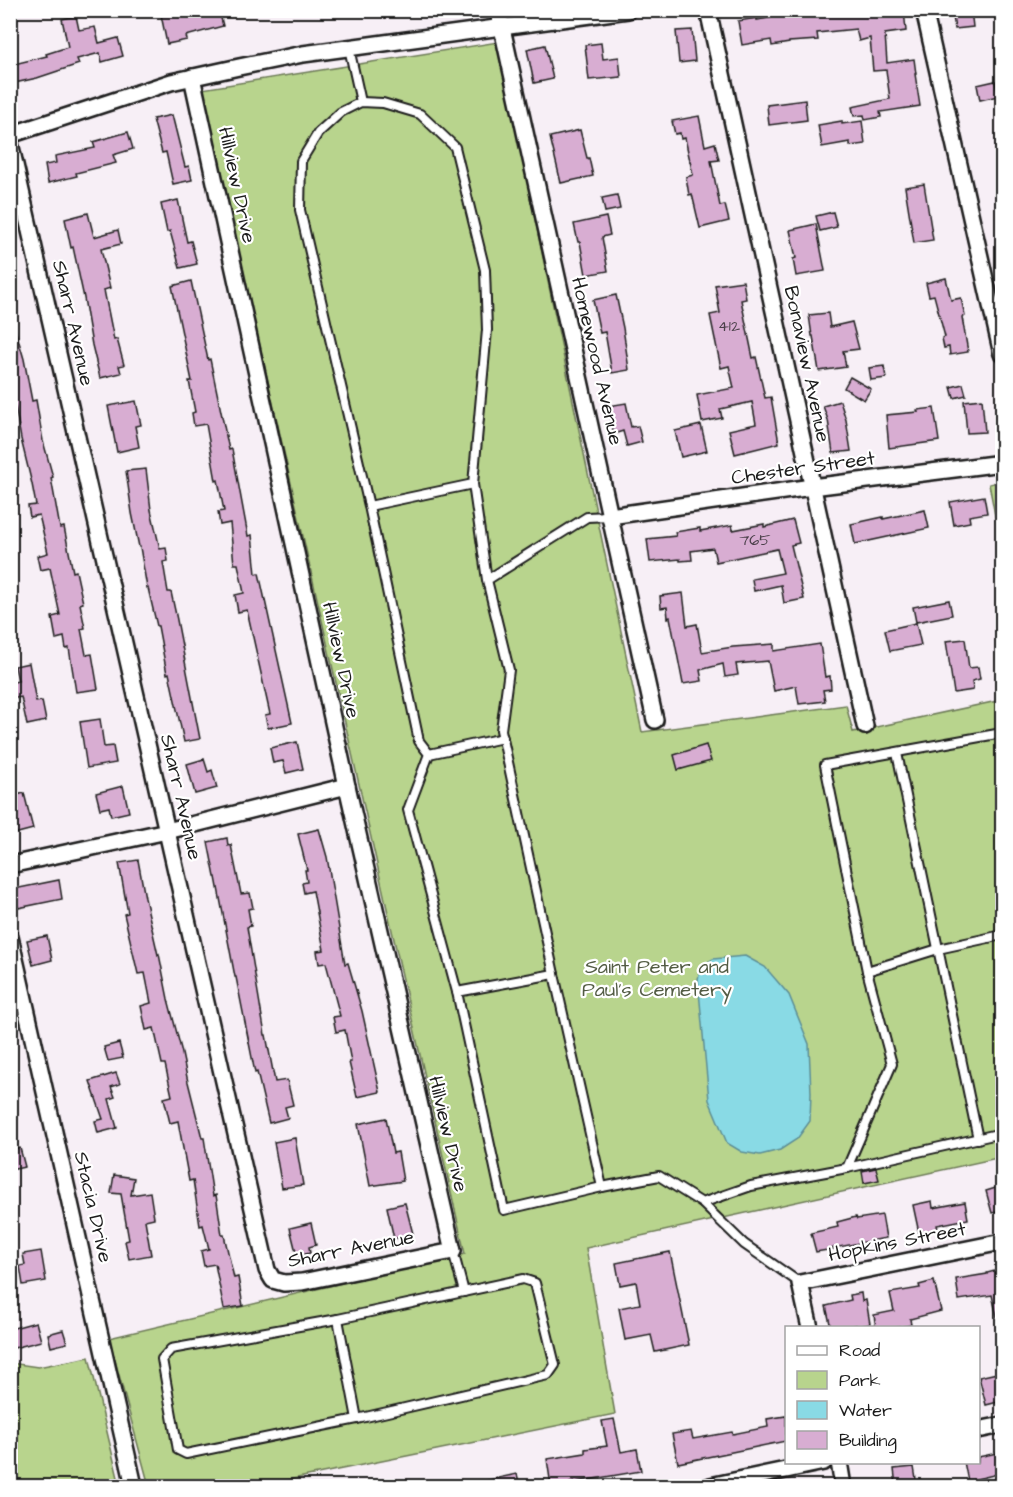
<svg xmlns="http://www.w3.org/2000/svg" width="1013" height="1497" font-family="'Architects Daughter',sans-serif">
  <rect width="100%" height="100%" fill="#f7eff6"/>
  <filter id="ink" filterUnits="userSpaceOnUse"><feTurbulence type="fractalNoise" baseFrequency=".0167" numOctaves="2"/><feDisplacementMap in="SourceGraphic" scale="12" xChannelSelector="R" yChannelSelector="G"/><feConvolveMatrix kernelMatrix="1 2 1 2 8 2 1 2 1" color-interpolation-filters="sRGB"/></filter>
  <g filter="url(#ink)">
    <g fill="#b8d48d" stroke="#6a7854" stroke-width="1.5">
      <polygon points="498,42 642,732 846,705 853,732 1002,700 1002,1157 586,1248 615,1414 258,1486 149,1486 109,1338 465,1254 202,89"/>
      <polygon points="1002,481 1002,552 989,484"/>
      <polygon points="89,1357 120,1486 11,1486 11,1363 38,1367"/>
    </g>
    <polygon fill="#89dae5" stroke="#5d8e95" stroke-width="1.5" points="745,956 765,967 789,995 809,1044 811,1093 810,1121 797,1139 780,1150 760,1155 742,1152 727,1143 709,1100 698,980 700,967 713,959"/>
    <g fill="#d8add2" stroke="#1c1c1c" stroke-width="1.5">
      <polygon points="160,10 181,10 182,15 200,10 219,10 223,26 186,36 187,40 167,44"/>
      <polygon points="825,10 904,10 906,31 885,34 887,63 914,59 916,74 915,74 920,106 880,112 881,117 865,120 864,115 854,116 852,107 890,99 886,70 873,71 870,38 859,41 856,29 817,33 818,40 789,42 789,43 772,46 771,40 742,45 738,21 757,18 757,20 790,14"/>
      <polygon points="952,10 971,10 973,27 955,29"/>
      <polygon points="76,16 79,30 95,27 99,43 118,38 123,56 102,62 100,53 77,59 79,64 37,78 10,84 10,65 47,56 46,54 68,47 62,19"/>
      <polygon points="692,30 695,61 679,63 676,31"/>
      <polygon points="601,43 603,59 619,57 621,77 589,80 585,45"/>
      <polygon points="545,45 553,79 534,83 527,49"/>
      <polygon points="995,81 998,96 980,100 977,85"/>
      <polygon points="805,100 807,120 769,125 767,105"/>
      <polygon points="172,115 185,167 189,166 192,180 173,184 166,152 162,153 153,119"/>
      <polygon points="699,116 705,146 715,143 719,160 711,161 720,206 725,205 729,221 700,228 692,194 689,195 686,177 693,175 685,138 681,139 680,133 675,134 672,121"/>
      <polygon points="842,121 842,124 862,121 865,144 850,146 850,142 822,147 818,125"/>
      <polygon points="580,130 587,158 589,158 593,176 561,183 550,137"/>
      <polygon points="128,132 133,149 113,155 116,163 76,173 77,176 48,183 45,165 56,163 55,156 95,148 93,142"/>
      <polygon points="924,184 933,240 914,243 905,187"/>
      <polygon points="617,195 620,209 605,212 602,198"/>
      <polygon points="178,200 187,242 191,241 197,264 180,268 170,231 167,232 161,204"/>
      <polygon points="833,212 837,227 820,231 816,216"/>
      <polygon points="88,213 94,237 118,230 121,244 101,249 110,288 104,290 114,340 117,339 124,365 119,366 121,373 100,378 92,345 84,298 73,247 71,248 65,219"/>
      <polygon points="606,217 610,235 602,237 608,271 586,275 580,242 578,242 574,224"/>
      <polygon points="816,224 825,271 796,276 793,259 796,258 790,230"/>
      <polygon points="946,278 951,300 961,298 965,316 962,317 968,352 950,355 949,347 944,348 942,338 945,337 934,295 929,296 926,283"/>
      <polygon points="191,281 208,360 210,359 229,450 232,449 248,536 252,535 256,574 259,573 292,723 268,728 265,715 270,714 247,610 238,612 235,595 244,593 238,564 234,564 230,523 220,525 218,512 224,511 218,480 216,481 206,424 194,426 192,413 195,412 189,381 192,381 172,286"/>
      <polygon points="743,281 746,299 741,300 753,358 756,357 765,398 771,397 779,443 735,454 729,430 756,424 752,402 720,409 722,418 702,422 697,395 734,388 729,366 721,368 710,315 720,313 715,285"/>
      <polygon points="616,295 623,328 629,370 612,373 605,332 600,333 593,300"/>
      <polygon points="828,313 830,327 852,322 859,349 843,351 846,367 819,371 813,336 812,336 809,315"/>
      <polygon points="14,325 24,359 32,401 36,400 43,441 53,477 51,478 60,528 64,527 73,572 76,571 83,603 80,604 85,628 81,629 86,655 92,654 98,689 76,692 69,648 66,649 64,637 56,639 52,617 60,615 50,568 40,570 37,556 48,553 39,515 30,517 28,506 36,505 32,484 21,439 13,394 10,394 10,326"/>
      <polygon points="884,366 886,378 871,380 869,368"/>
      <polygon points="850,377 871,389 864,400 844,388"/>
      <polygon points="963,384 966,395 954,398 951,387"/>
      <polygon points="982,399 985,432 967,433 964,401"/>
      <polygon points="136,401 141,425 135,426 139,447 117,452 108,406"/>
      <polygon points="840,401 846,420 851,451 833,453 828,420 823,406"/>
      <polygon points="626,403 631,427 638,426 642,442 627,446 623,431 614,434 608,406"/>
      <polygon points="934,408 939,441 889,448 886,415 918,412 917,410"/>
      <polygon points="701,425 707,451 681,457 675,431"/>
      <polygon points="146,469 151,510 160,549 166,548 168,561 163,562 168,592 171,592 177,620 200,739 184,742 169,673 167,674 158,626 157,626 148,588 147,588 140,547 139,547 132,513 126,471"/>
      <polygon points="984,496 987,513 969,516 970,522 954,525 950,502"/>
      <polygon points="925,510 929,528 855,544 851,524 883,517 883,519"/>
      <polygon points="793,520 799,543 791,545 804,599 784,603 781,585 754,591 752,579 783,573 777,549 716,562 713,548 691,551 692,560 680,561 680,559 650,562 647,539 676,536 675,532 700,528 700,531 732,525 733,530 764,524 764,527"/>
      <polygon points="683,593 687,626 697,624 702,652 733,647 774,644 774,651 820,644 825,677 830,676 831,689 823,690 825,701 799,704 796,686 774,691 768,661 736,664 738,675 725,677 723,664 700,670 702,681 683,684 670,617 668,618 667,607 661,608 660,596"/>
      <polygon points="949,600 952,615 916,622 913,607"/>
      <polygon points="916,623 921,645 890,651 885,630"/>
      <polygon points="965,639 969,668 978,667 980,679 972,681 973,690 954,693 946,641"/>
      <polygon points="29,663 36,702 42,701 46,721 27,725 21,697 10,699 10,683 18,681 15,666"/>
      <polygon points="100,719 104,747 113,746 116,763 87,768 80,722"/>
      <polygon points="297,742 303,769 286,773 283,761 273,763 270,748"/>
      <polygon points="706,745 711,761 678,770 674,755"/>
      <polygon points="204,759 208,772 212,770 217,788 195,794 187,764"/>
      <polygon points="123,786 129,812 111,816 109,807 100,809 96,793"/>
      <polygon points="24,793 33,829 14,834 10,820 10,797"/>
      <polygon points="319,829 327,857 345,964 348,963 362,1011 380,1092 357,1097 349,1062 351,1062 345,1030 336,1032 333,1017 340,1016 326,963 319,964 317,951 324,950 313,891 304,893 302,883 307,882 305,870 307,870 298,834"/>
      <polygon points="227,838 228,846 231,845 241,894 250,893 253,908 248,909 251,926 247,927 265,1035 266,1035 275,1082 287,1080 293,1105 285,1107 288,1118 269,1123 257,1072 255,1073 236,977 235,977 216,877 215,877 208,842"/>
      <polygon points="138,860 145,898 158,955 159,954 168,999 181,1049 188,1082 202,1138 204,1138 213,1196 216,1195 222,1235 224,1235 234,1278 238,1277 243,1306 224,1309 215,1264 204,1266 201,1251 209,1249 203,1225 200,1226 193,1180 189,1181 178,1121 170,1123 164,1098 172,1096 165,1064 162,1064 154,1028 146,1030 141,1006 151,1003 145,973 138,974 124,914 128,913 119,863"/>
      <polygon points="59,880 62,899 18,908 14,889"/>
      <polygon points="47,936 52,960 33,965 27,940"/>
      <polygon points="119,1043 123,1058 108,1061 104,1047"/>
      <polygon points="116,1073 120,1084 111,1087 115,1097 109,1099 117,1128 98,1133 95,1121 103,1119 90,1081"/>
      <polygon points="386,1118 393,1153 398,1152 403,1181 370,1186 358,1124"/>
      <polygon points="295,1138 303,1185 282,1188 274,1142"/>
      <polygon points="20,1148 25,1167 10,1170 10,1150"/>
      <polygon points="876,1168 879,1180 864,1183 862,1171"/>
      <polygon points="114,1175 134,1178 131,1195 150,1192 154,1218 145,1220 151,1255 129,1259 125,1241 129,1240 121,1194 111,1193"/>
      <polygon points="1002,1186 1002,1211 992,1213 986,1191"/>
      <polygon points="932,1201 933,1208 965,1202 968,1219 937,1225 938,1229 919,1233 913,1205"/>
      <polygon points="405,1203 413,1234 394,1239 387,1207"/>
      <polygon points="882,1215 886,1238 833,1248 833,1249 816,1252 811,1233 838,1227 837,1222 856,1217 857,1219"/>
      <polygon points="311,1223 316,1245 309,1247 310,1253 297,1256 290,1228"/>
      <polygon points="41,1251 46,1281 23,1285 20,1266 25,1265 23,1254"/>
      <polygon points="670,1252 689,1345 655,1352 651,1335 625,1340 619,1308 640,1304 636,1282 620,1285 616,1263"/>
      <polygon points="1002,1269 1002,1320 998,1321 992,1295 959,1300 956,1279 987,1274 987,1273"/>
      <polygon points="934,1281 941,1311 910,1319 911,1325 895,1328 876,1328 874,1315 894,1311 890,1293 920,1288 919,1285"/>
      <polygon points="861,1293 862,1301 866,1300 870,1324 856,1327 856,1325 844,1328 831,1328 826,1306 851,1300 850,1295"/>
      <polygon points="36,1322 41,1341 10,1349 10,1329"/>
      <polygon points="63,1330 67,1343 51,1347 48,1334"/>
      <polygon points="997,1373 1002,1401 986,1405 979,1377"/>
      <polygon points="786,1416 786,1441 678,1463 672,1434 691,1431 693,1439 732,1432 733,1434 768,1427 767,1419"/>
      <polygon points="614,1419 621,1452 637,1449 641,1471 570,1483 570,1485 551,1486 547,1459 585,1453 585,1449 607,1446 602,1421"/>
      <polygon points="1002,1452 1002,1473 968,1481 964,1462 978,1462 978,1457"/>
      <polygon points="914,1467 917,1486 896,1486 894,1469"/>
      <polygon points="517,1474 520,1486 485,1486 484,1481"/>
    </g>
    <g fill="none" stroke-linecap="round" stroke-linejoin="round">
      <defs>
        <g id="lane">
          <polyline points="349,48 361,102"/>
          <polyline points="369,506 473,484"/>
          <polyline points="487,580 509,670 501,730 554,974 602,1187 504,1210 457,992 408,810 429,754 419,741 369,506 300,210 301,161 318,133 341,112 361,102 383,103 420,114 455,147 485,270 487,330 473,484 487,580 587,517 610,516"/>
          <polyline points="1002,733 825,765 867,971 892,1064 847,1168 1002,1133"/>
          <polyline points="897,753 978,1139"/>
          <polyline points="429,754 503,738"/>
          <polyline points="867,971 938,949 1002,935"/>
          <polyline points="457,992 554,974"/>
          <polyline points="602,1187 659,1176 702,1203 744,1244 800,1283"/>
          <polyline points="702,1203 751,1186 847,1168"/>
          <polyline points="453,1251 464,1292"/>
          <polygon points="523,1279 535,1283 555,1365 548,1375 357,1419 186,1454 178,1450 162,1359 171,1349 338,1319"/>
          <polyline points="338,1319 357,1419"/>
        </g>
        <g id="street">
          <polyline points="498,10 655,720"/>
          <polyline points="708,10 865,726"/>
          <polyline points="924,10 1002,354"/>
          <polyline points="10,135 171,82 239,67 303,54 628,10"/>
          <polyline points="10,143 267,1270 273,1280 284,1283 302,1282 453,1251 347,786 192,77"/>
          <polyline points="610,516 812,487 1002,463"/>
          <polyline points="10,865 167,831 347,786"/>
          <polyline points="10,937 134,1486"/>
          <polyline points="810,1328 800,1283 1002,1242"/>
          <polyline points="978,1430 1002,1425"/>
          <polyline points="839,1462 843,1486"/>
          <polyline points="710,1486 824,1462"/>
        </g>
      </defs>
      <use href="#lane" stroke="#1c1c1c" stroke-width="12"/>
      <use href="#street" stroke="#1c1c1c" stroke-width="20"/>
      <use href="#lane" stroke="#fff" stroke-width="8"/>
      <use href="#street" stroke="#fff" stroke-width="15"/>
    </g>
  </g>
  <g text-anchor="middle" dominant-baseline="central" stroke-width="4.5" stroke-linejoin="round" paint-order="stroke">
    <g font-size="16" fill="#4b404a">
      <text x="729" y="326">412</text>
      <text x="755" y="540">765</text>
    </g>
    <g font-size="20" fill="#1c1c1c" stroke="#fff">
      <text transform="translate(237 185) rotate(78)">Hillview Drive</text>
      <text transform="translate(73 323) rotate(77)">Sharr Avenue</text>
      <text transform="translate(597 361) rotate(77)">Homewood Avenue</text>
      <text transform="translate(807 364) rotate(78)">Bonaview Avenue</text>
      <text transform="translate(803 468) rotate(-8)">Chester Street</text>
      <text transform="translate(341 660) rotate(78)">Hillview Drive</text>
      <text transform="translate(181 797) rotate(77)">Sharr Avenue</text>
      <text transform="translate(448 1134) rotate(77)">Hillview Drive</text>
      <text transform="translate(93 1207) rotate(77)">Stacia Drive</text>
      <text transform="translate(897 1242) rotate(-11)">Hopkins Street</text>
      <text transform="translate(351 1249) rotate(-11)">Sharr Avenue</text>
    </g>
    <g font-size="20" fill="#535c44" stroke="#fff">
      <text x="657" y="967">Saint Peter and<tspan x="657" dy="23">Paul's Cemetery</tspan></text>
    </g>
  </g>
  <rect width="1013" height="1497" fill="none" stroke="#fff" stroke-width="36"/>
  <rect x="18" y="18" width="977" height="1461" fill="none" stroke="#1c1c1c" stroke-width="2" filter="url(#ink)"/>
  <rect x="785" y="1326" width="195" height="138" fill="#ffffff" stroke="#a4a4a4" stroke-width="1.5"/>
  <rect x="797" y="1346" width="30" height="9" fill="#ffffff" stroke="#a4a4a4" stroke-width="1.5"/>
  <text x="839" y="1356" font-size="18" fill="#1c1c1c">Road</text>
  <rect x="797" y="1371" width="30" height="18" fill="#b8d48d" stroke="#a4a4a4" stroke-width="1.5"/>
  <text x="839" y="1386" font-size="18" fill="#1c1c1c">Park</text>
  <rect x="797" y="1401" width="30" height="18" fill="#89dae5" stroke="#a4a4a4" stroke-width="1.5"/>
  <text x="839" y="1416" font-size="18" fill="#1c1c1c">Water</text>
  <rect x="797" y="1431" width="30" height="18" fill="#d8add2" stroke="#a4a4a4" stroke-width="1.5"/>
  <text x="839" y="1446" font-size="18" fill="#1c1c1c">Building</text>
</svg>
